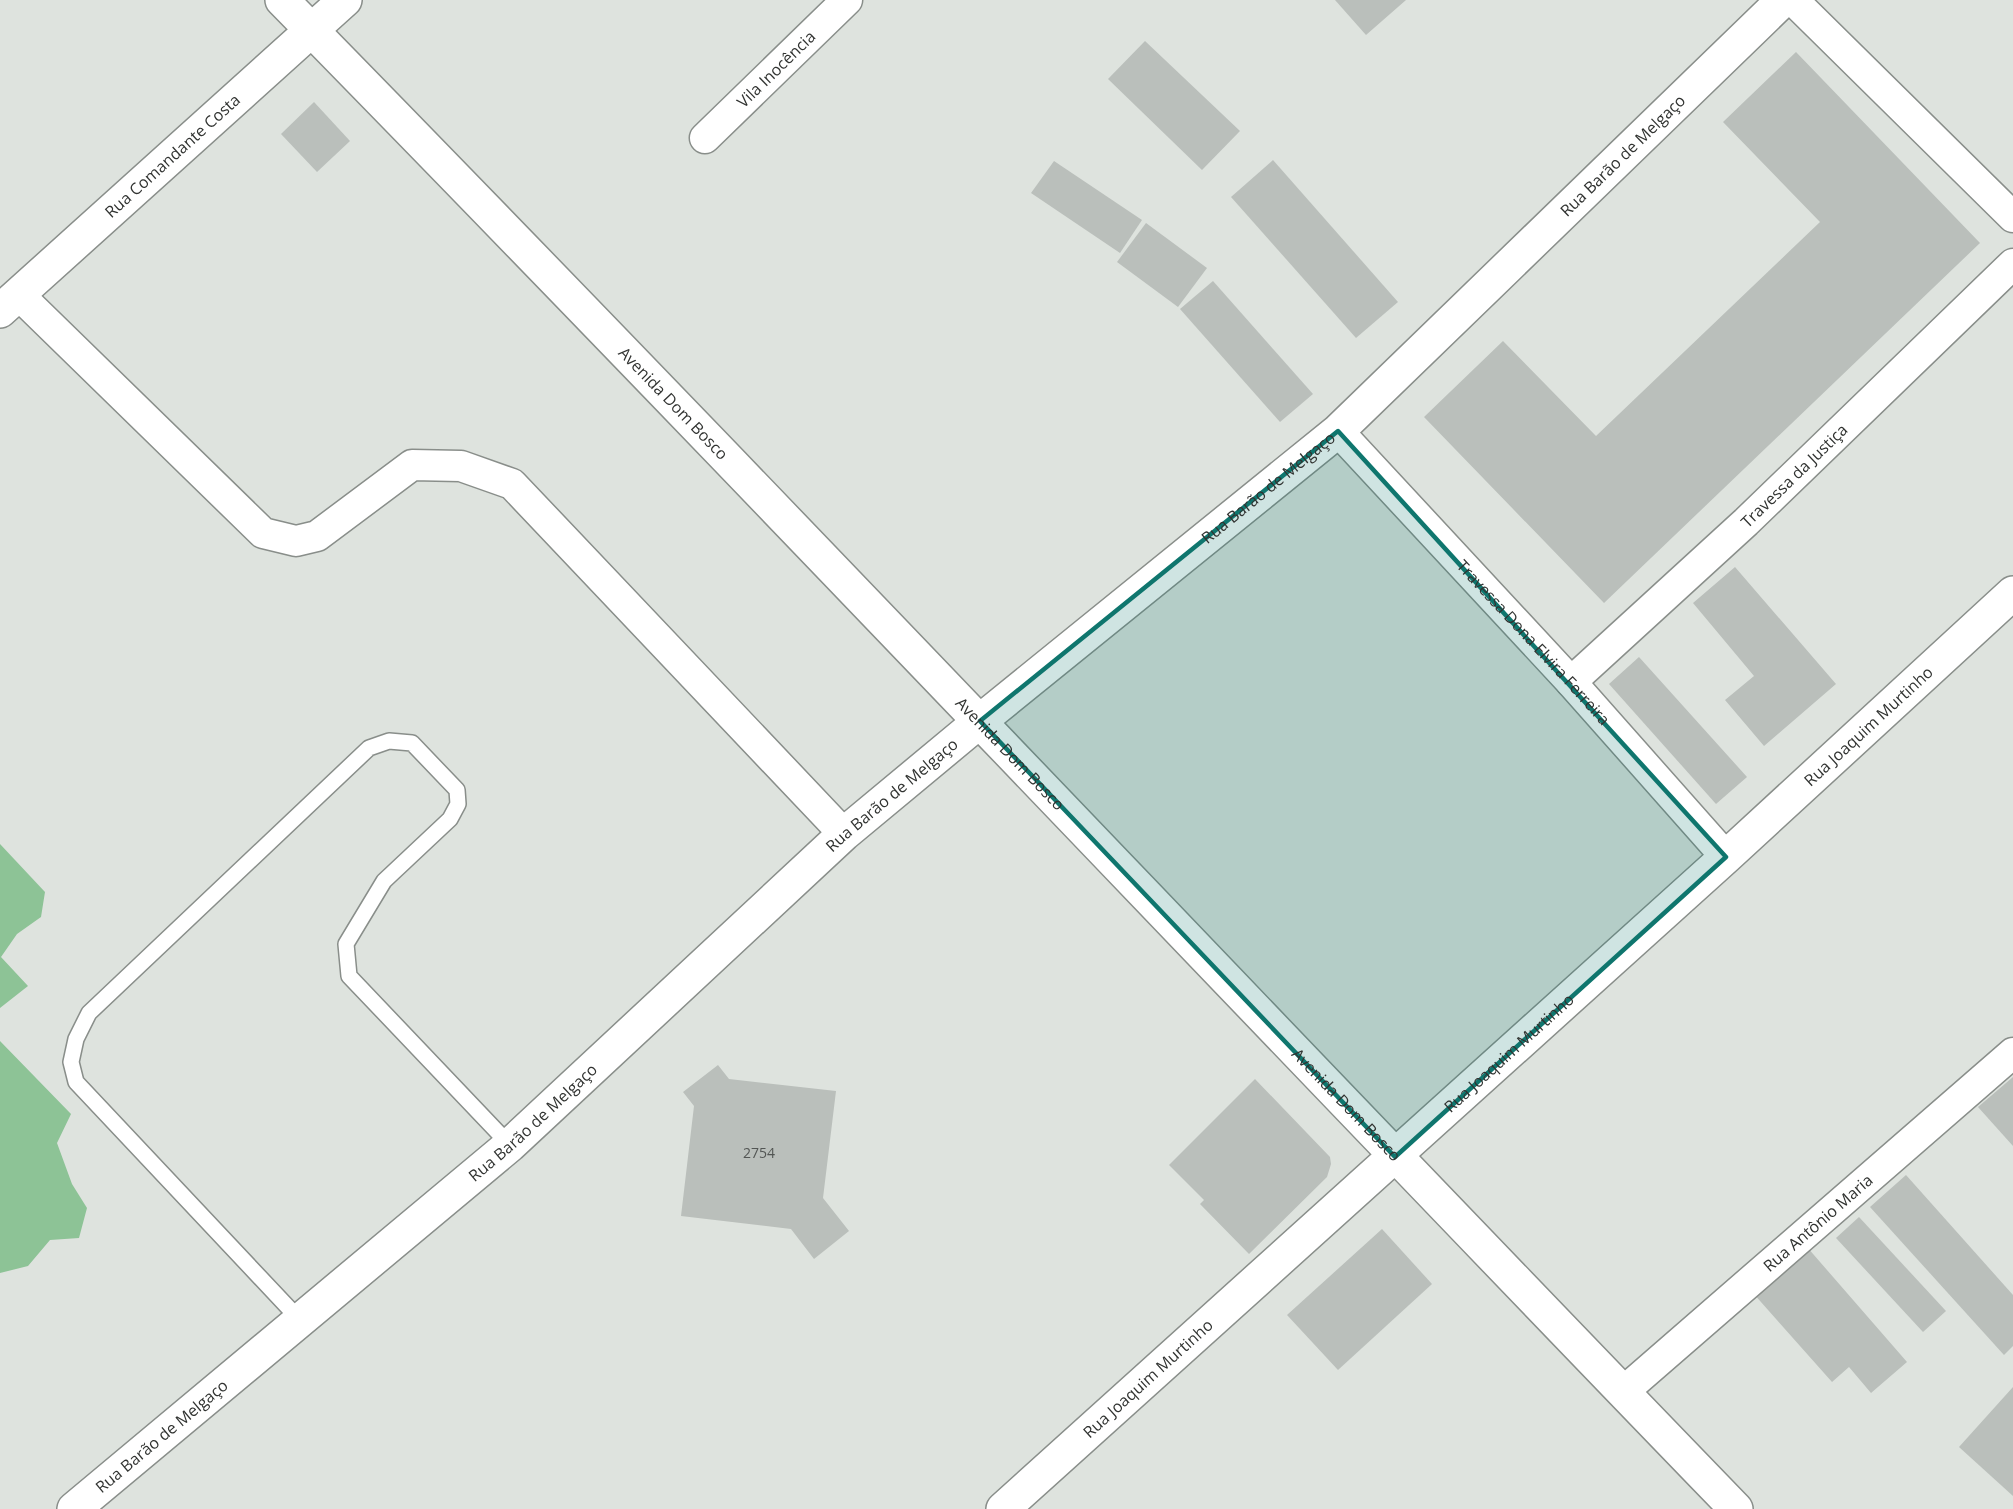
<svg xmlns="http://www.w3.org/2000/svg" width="2013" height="1509" font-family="'Open Sans',sans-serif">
  <rect width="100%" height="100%" fill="#dee3de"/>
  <g fill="#8dc396">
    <polygon points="0,844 45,892 41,917 17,934 1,957 28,986 0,1008"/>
    <polygon points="0,1041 71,1114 57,1143 72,1184 87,1208 79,1238 50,1240 28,1266 0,1273"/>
  </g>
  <g fill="#babfbb">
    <polygon points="1335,0 1406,0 1366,35"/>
    <polygon points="1145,41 1240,131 1202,170 1108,79"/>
    <polygon points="1796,52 1980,243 1604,603 1424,417 1503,341 1596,436 1820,222 1723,122"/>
    <polygon points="314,102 350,141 317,172 281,134"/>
    <polygon points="1273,160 1398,302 1356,338 1231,197"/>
    <polygon points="1054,161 1142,220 1120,253 1031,193"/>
    <polygon points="1146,223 1207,268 1178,307 1117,262"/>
    <polygon points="1213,281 1313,394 1280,422 1180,309"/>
    <polygon points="1735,567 1836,684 1764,746 1725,700 1754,676 1693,603"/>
    <polygon points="1639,657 1747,777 1716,804 1609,684"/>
    <polygon points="718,1065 729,1079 836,1091 823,1198 849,1231 814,1259 791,1229 681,1216 694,1106 683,1092"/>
    <polygon points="2013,1077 2013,1146 1978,1107"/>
    <polygon points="1255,1079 1330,1157 1331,1164 1327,1177 1249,1254 1200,1204 1204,1200 1169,1165"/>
    <polygon points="1906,1175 2013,1295 2013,1346 2004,1355 1870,1207"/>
    <polygon points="1859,1217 1946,1311 1923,1332 1836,1238"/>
    <polygon points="1382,1229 1432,1284 1338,1370 1287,1315"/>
    <polygon points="1807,1247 1907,1362 1871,1393 1849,1367 1832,1382 1753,1293"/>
    <polygon points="2013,1387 2013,1496 1959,1447"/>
  </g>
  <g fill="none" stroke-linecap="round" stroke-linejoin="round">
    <defs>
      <polyline id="service" points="300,1320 76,1082 71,1062 76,1039 89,1013 369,748 389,741 412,743 457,790 458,804 450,819 384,881 346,944 349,976 510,1145"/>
      <g id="minor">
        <polyline points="1793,0 2013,217"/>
        <path id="s1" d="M705,138L847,0"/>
        <polyline points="18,294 263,533 296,541 317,536 412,465 461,466 512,484 844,834"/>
        <path id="s2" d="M1338,431L1571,682L1726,857"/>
        <path id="s3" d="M1571,682L1746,522L2013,264"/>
        <path id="s4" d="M1623,1392L2013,1053"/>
      </g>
      <g id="tertiary">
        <path id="s5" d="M0,311L345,0"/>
        <path id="s6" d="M74,1509L510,1145L844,834L980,721L1338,431L1783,0"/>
        <path id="s7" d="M1003,1509L1726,857L2013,593"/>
      </g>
      <g id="secondary">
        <path id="s8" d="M282,0C771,499 1250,1007 1736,1509"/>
      </g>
    </defs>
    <use href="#service" stroke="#898e8a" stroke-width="18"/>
    <use href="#minor" stroke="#898e8a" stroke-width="33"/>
    <use href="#tertiary" stroke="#898e8a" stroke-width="36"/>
    <use href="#secondary" stroke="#898e8a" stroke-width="36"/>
    <use href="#service" stroke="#fff" stroke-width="15"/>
    <use href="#minor" stroke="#fff" stroke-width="30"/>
    <use href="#tertiary" stroke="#fff" stroke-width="33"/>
    <use href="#secondary" stroke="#fff" stroke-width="33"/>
  </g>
  <path fill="#0f766e" fill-opacity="0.2" stroke="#0f766e" stroke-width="4.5" stroke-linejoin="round" d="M1338,431L1726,857L1395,1157L980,721Z"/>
  <g text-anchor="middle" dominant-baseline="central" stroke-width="6" stroke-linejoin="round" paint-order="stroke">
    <g font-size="14" fill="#535654">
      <text x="759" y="1152">2754</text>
    </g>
    <g font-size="16" fill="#313331" stroke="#dee3de">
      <text stroke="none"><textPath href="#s1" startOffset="99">Vila Inocência</textPath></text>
      <text stroke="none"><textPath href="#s5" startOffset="232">Rua Comandante Costa</textPath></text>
      <text stroke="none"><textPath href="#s6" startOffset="2058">Rua Barão de Melgaço</textPath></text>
      <text stroke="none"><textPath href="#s8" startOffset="562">Avenida Dom Bosco</textPath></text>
      <text stroke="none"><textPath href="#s3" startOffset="304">Travessa da Justiça</textPath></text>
      <text stroke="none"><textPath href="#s6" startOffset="1572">Rua Barão de Melgaço</textPath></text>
      <text stroke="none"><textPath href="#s2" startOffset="288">Travessa Dona Elvira Ferreira</textPath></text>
      <text stroke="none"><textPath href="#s7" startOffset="1167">Rua Joaquim Murtinho</textPath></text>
      <text stroke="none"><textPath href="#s8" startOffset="1048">Avenida Dom Bosco</textPath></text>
      <text stroke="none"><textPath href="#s6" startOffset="1086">Rua Barão de Melgaço</textPath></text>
      <text stroke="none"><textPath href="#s7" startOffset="681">Rua Joaquim Murtinho</textPath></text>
      <text stroke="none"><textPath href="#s8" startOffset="1534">Avenida Dom Bosco</textPath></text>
      <text stroke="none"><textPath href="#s6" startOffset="600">Rua Barão de Melgaço</textPath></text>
      <text stroke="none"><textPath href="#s4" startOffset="258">Rua Antônio Maria</textPath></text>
      <text stroke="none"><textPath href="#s7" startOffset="195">Rua Joaquim Murtinho</textPath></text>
      <text stroke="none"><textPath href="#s6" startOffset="114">Rua Barão de Melgaço</textPath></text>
    </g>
  </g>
</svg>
